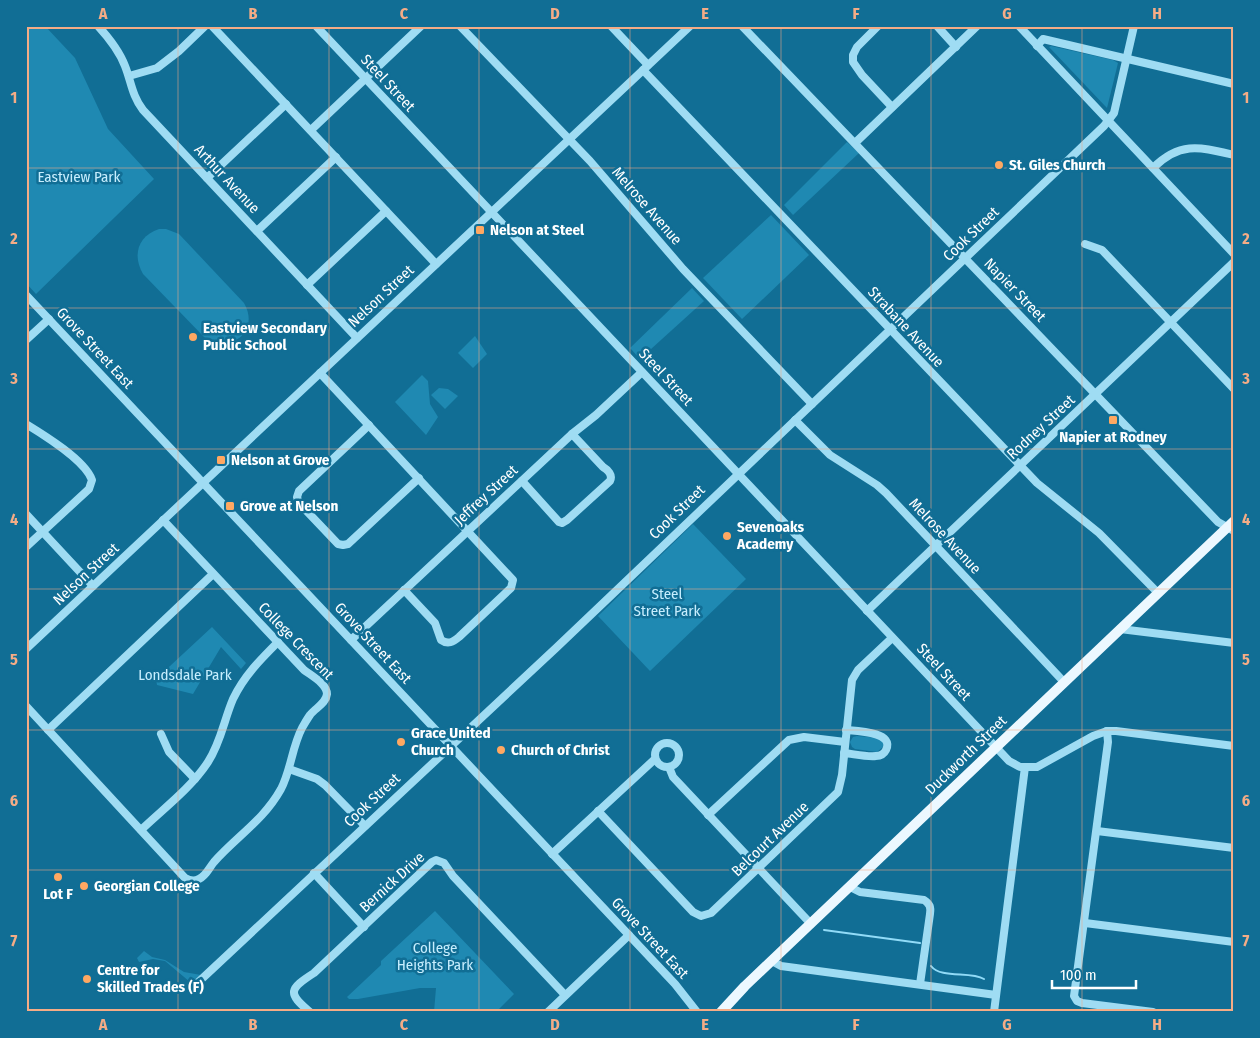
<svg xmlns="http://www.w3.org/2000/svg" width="1260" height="1038" font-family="'Fira Sans Condensed',sans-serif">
  <rect width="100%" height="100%" fill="#116e95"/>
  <g fill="#1f89b2">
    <polygon points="26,26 45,26 75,58 108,129 154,179 36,294 26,283"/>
    <polygon points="1051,46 1113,60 1118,63 1107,108 1049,47"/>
    <polygon points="847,142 859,153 793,215 784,205"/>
    <polygon points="771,215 809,255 742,319 703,278"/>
    <path d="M159,229H166L179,234L244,303C260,331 232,353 206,339L143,274C132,255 138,236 159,229Z"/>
    <polygon points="692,288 704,301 640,359 630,348"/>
    <polygon points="475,336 487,354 473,368 458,353"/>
    <polygon points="422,375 428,381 430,404 438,417 426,435 395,402"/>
    <polygon points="439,388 448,389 458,396 445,409 431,395"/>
    <polygon points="693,524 746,579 650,671 598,616"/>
    <polygon points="212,627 246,663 241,669 221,647 193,694 157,685 156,679"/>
    <polygon points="857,736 879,738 884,743 883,747 877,752 855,749 852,747 850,742 853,737"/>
    <polygon points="435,911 514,994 496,1012 434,1012 436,988 420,988 358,999 349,999 347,997 381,965 381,961"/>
    <polygon points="144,951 152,957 165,960 184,972 201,975 193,982 190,982 165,961 153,959 139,962 137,958"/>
  </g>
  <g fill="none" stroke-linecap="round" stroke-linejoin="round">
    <g stroke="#91dbf7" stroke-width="2">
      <polyline points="824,930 920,943"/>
      <path d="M931,966C941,979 970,971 984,979"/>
    </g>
    <g stroke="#9fdcf3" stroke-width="8">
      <path d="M98,26C109,38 119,50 125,66C131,81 132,96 143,110L357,338"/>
      <polyline points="212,26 436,264"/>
      <polyline points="316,26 1009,761 1020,767 1037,767 1093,736 1107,731 1116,731 1234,746"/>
      <polyline points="460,26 590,161 683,269 812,404"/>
      <polyline points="611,26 648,65"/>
      <polyline points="742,26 1218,522 1234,531"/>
      <polyline points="878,26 857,47 853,55 853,62 862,75 892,107"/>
      <polyline points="937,26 956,47"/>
      <polyline points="1019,26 1234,254"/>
      <polyline points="1037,46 1043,39 1234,84"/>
      <polyline points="643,70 1037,483 1099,533 1158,593"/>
      <polyline points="129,76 157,68 179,51 205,26"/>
      <polyline points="311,130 421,26"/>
      <polyline points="855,143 977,26"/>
      <path d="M1153,168C1180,141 1200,147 1234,155"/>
      <polyline points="207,178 286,104"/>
      <polyline points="257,231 336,157"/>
      <polyline points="1085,244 1102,250 1234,389"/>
      <polyline points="307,285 386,211"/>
      <polyline points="26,295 675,984 697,1012"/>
      <polyline points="26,340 49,319"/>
      <path d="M320,373L513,580L511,588L459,637C453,642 448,645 441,640L435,623L404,590"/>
      <polyline points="795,420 830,455 877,485 886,493 1064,682"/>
      <path d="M26,424C44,435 85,460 92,480L89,489L26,547"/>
      <polyline points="369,425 299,491 297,497 299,503 338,544 343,545 348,544 419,478"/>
      <path d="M522,481L559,522L562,523L567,520L610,481C613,475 608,470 603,467L572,434"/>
      <polyline points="26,514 93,586"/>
      <polyline points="867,611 1234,262"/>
      <polyline points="1120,629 1234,643"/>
      <polyline points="351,640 572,434 596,415 642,372"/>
      <polyline points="26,649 690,26"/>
      <path d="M26,706L185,878C190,881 194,882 199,879C206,876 209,868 214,862C237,836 263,821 281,789C291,770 292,747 302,728C305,723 307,719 310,715C315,708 326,704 327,694C327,684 312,676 304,670L163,520"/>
      <polyline points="48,730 213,574"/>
      <polyline points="1107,731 1108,742 1074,996 1077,1001 1082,1003 1153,1012"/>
      <polyline points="161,734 169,752 195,779"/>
      <circle cx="667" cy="755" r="12"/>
      <path d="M844,753C854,754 866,757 876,756C880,756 884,754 886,750C895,732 857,731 846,730"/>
      <polyline points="669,767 673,777 811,924"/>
      <polyline points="289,769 317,779 325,785 365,826"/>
      <polyline points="598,811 693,912 701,916 711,913 838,792 842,775 852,680 858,670 892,638"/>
      <polyline points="708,815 789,740 804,737 845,742"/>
      <path d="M141,830C163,809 191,788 208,762C221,742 224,720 233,699C244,676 260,660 278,642"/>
      <polyline points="1097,831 1234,848"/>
      <polyline points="552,854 655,759"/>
      <polyline points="314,873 364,927"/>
      <path d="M850,887L860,892L924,900C930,904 931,907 930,914L920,984"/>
      <polyline points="1085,923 1234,942"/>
      <polyline points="772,961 781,966 996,995"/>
      <polyline points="191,989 556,648 1104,126 1114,113 1134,26"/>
      <path d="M310,1012C287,993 289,989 314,973L432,862L436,860L444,863L453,876L565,995"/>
      <polyline points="548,1012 629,935"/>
      <polyline points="994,1012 1025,767"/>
    </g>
    <polyline stroke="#ecf8ff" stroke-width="10" points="721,1012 745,986 1234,521"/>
  </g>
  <path fill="none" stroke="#f4ac86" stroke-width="1" stroke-opacity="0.55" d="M178,26V1012M329,26V1012M479,26V1012M630,26V1012M781,26V1012M931,26V1012M1082,26V1012M26,168H1234M26,308H1234M26,449H1234M26,589H1234M26,730H1234M26,870H1234"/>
  <g fill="#ffa862" stroke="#116e95" stroke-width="2">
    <circle cx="999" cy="165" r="5"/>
    <rect x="475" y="225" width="10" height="10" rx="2.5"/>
    <circle cx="193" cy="337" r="5"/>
    <rect x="1108" y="415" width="10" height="10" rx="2.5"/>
    <rect x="216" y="455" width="10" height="10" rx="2.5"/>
    <rect x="225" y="501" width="10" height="10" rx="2.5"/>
    <circle cx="727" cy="536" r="5"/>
    <circle cx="401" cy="742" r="5"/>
    <circle cx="501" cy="750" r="5"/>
    <circle cx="58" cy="877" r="5"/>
    <circle cx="84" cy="886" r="5"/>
    <circle cx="87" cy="979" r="5"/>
  </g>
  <g text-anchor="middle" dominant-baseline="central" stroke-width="5" stroke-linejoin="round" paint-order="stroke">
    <g font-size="15" fill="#fff" stroke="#116e95">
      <text transform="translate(388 83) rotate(47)">Steel Street</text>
      <text transform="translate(227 179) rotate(47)">Arthur Avenue</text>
      <text transform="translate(647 206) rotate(49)">Melrose Avenue</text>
      <text transform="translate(971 234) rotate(-44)">Cook Street</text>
      <text transform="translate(1015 290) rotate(46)">Napier Street</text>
      <text transform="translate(381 296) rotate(-43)">Nelson Street</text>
      <text transform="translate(906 327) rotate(47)">Strabane Avenue</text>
      <text transform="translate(95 348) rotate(47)">Grove Street East</text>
      <text transform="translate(666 377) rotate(47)">Steel Street</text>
      <text transform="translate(1041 427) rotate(-43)">Rodney Street</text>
      <text transform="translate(486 495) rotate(-43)">Jeffrey Street</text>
      <text transform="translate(677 512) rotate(-44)">Cook Street</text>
      <text transform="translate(945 536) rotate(47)">Melrose Avenue</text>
      <text transform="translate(86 574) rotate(-43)">Nelson Street</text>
      <text transform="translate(296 641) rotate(46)">College Crescent</text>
      <text transform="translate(373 643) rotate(47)">Grove Street East</text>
      <text transform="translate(944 672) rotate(47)">Steel Street</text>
      <text transform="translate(966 755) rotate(-44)">Duckworth Street</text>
      <text transform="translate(372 800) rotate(-43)">Cook Street</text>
      <text transform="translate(770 839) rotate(-44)">Belcourt Avenue</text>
      <text transform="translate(392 882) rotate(-42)">Bernick Drive</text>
      <text transform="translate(650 938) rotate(47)">Grove Street East</text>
    </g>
    <g font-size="15" font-weight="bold" fill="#fff" stroke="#116e95" text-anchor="start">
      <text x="1009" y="165">St. Giles Church</text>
      <text x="490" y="230">Nelson at Steel</text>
      <text x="203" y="328">Eastview Secondary<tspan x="203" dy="17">Public School</tspan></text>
      <text x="1113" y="437" text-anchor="middle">Napier at Rodney</text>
      <text x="231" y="460">Nelson at Grove</text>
      <text x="240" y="506">Grove at Nelson</text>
      <text x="737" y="527">Sevenoaks<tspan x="737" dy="17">Academy</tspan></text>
      <text x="411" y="733">Grace United<tspan x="411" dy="17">Church</tspan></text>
      <text x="511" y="750">Church of Christ</text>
      <text x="94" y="886">Georgian College</text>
      <text x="58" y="894" text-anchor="middle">Lot F</text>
      <text x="97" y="970">Centre for<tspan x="97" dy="17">Skilled Trades (F)</tspan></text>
    </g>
    <g font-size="15" fill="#c7eefe" stroke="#116e95">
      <text x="79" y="177">Eastview Park</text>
      <text x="667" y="594">Steel<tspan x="667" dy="17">Street Park</tspan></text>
      <text x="185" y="675">Londsdale Park</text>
      <text x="435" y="948">College<tspan x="435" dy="17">Heights Park</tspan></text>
    </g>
  </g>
  <rect width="1260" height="1038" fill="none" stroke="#116e95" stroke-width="55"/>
  <path d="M1052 980v8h84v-8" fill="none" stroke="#ffffff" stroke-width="2.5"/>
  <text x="1060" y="980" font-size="15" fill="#ffffff" stroke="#116e95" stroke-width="4" paint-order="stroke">100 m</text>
  <rect x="28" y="28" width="1204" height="982" fill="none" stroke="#f4ac86" stroke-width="2"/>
  <g font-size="16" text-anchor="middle" font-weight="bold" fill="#f4ac86">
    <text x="103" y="19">A</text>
    <text x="253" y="19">B</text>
    <text x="404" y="19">C</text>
    <text x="555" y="19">D</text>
    <text x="705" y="19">E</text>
    <text x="856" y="19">F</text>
    <text x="1007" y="19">G</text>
    <text x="1157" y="19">H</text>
    <text x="14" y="103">1</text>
    <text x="1246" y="103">1</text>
    <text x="14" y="244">2</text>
    <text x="1246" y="244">2</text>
    <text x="14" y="384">3</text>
    <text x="1246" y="384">3</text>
    <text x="14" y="525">4</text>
    <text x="1246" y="525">4</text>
    <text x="14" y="665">5</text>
    <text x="1246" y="665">5</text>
    <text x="14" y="806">6</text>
    <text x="1246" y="806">6</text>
    <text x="14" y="946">7</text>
    <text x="1246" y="946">7</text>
    <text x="103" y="1030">A</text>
    <text x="253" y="1030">B</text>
    <text x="404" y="1030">C</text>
    <text x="555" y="1030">D</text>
    <text x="705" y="1030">E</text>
    <text x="856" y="1030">F</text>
    <text x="1007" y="1030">G</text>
    <text x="1157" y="1030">H</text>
  </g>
</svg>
